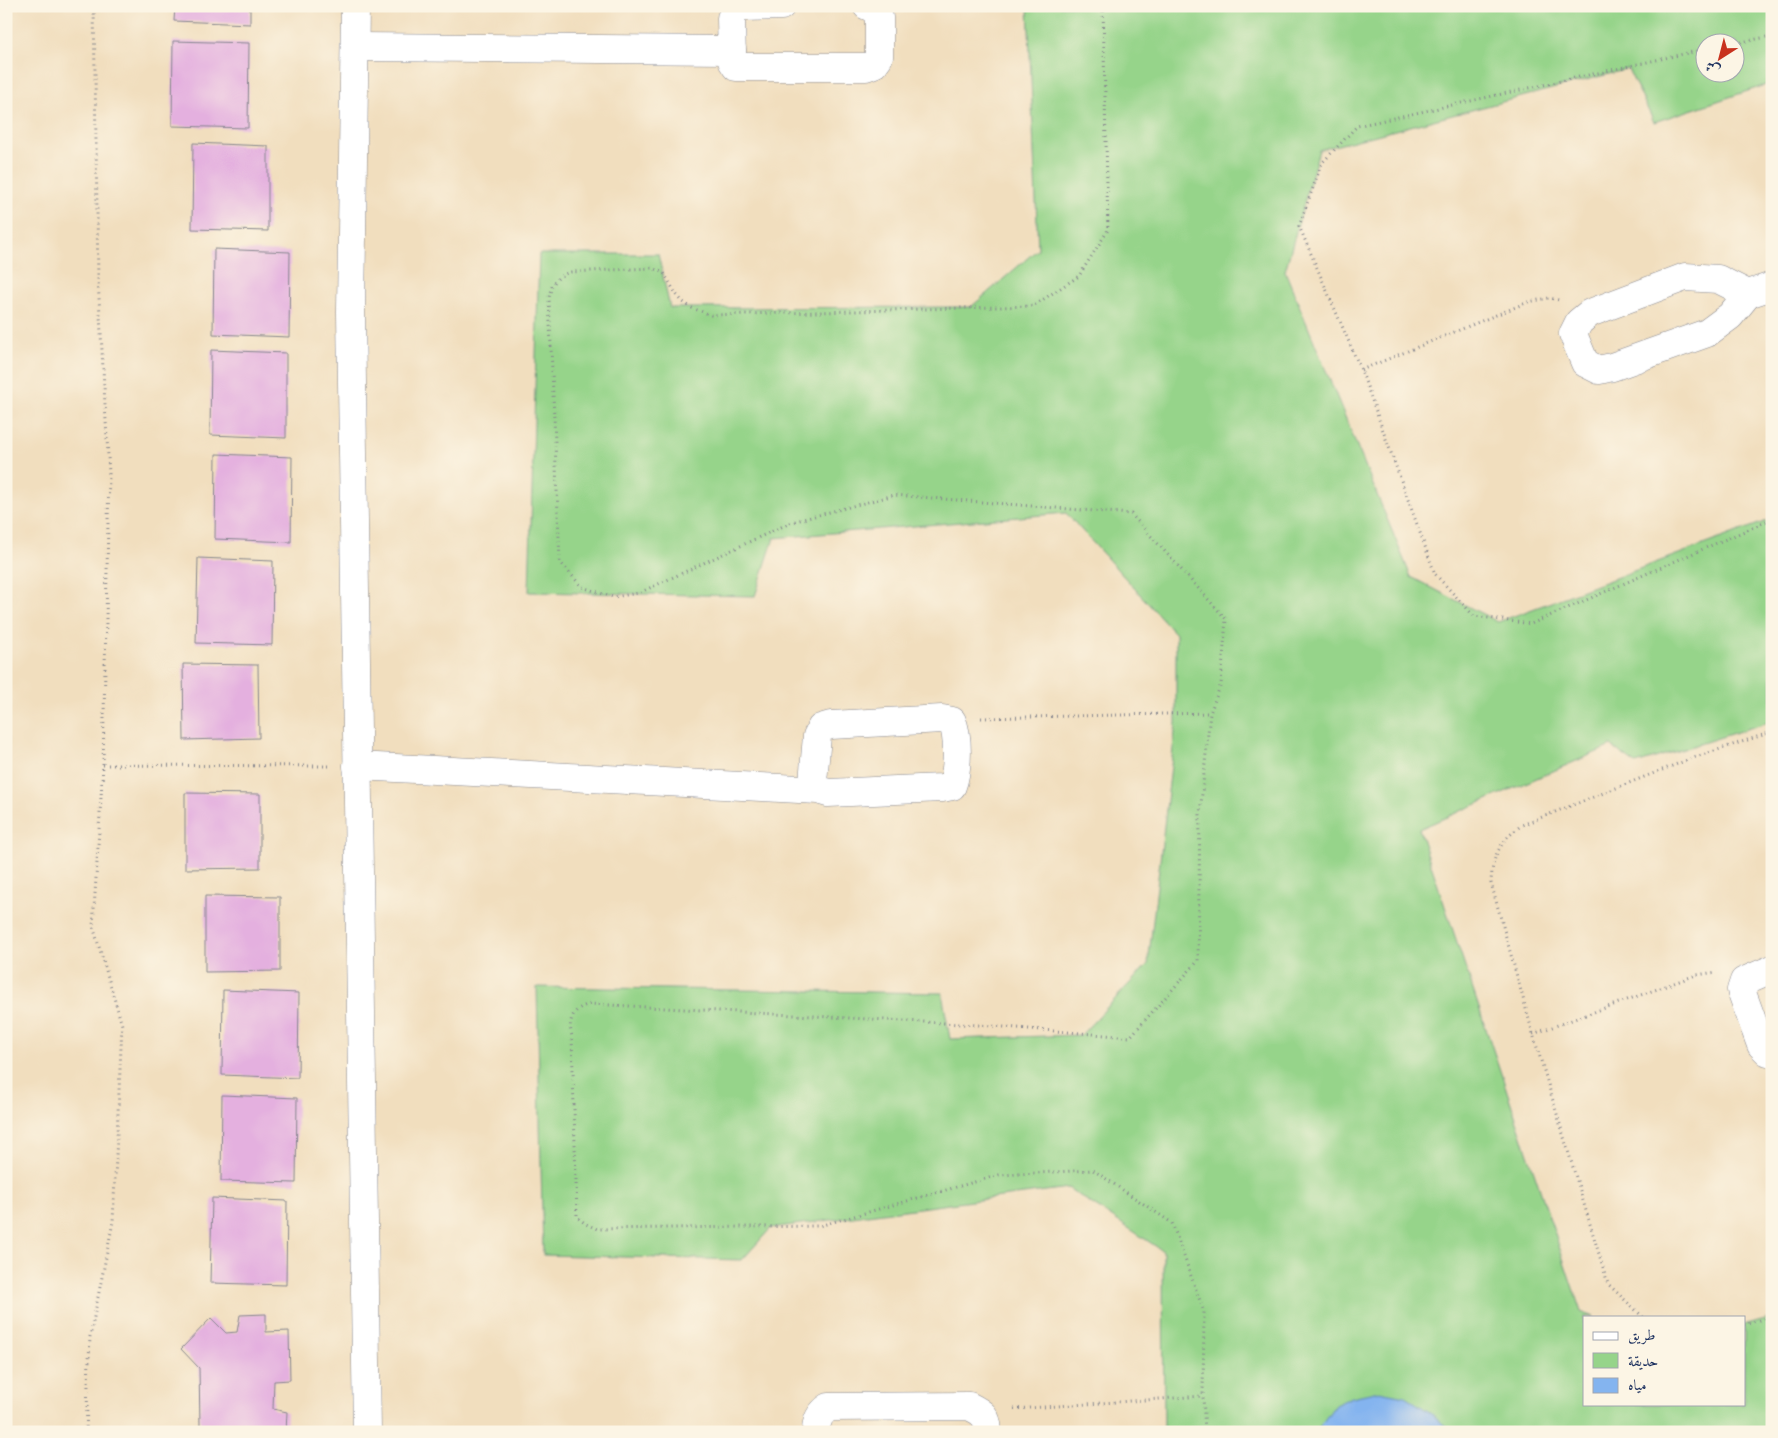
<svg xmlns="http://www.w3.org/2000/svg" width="1778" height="1438" font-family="'Old Standard TT',Amiri,serif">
  <rect width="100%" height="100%" fill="#fcf5e5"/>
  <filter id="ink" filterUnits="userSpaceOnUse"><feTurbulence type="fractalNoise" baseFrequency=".02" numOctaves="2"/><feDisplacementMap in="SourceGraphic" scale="10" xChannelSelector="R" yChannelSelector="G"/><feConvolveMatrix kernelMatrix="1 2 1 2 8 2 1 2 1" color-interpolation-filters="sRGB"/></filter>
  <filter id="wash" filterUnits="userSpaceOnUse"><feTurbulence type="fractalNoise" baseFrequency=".0096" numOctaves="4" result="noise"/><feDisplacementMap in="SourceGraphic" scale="20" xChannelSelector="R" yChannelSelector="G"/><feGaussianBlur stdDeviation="1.12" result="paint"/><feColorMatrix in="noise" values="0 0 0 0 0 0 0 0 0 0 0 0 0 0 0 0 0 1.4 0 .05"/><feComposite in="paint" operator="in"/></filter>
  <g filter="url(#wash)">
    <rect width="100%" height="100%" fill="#f1debe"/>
    <path fill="#96d48a" stroke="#588274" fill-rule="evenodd" d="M1028,6H1772V83L1654,122L1628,69L1319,150L1285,271L1411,577L1498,622L1772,519V721L1636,764L1611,746L1419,829L1581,1312L1593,1317H1584V1404H1744V1325L1772,1317V1432H1164L1163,1251L1068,1188L771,1228L742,1260L543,1255L537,987L942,993L950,1039L1081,1035L1148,964L1176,723V634L1066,513L774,538L755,596L529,592L539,254H658L670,308L971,307L1038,249ZM1706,42H1736V72H1706Z"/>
    <polygon fill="#84b4ef" stroke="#5072a6" points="1379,1391 1405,1396 1431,1413 1452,1432 1316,1432 1335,1405 1352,1397"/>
    <g id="blocks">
      <g fill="#e4b0df">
        <polygon points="175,6 250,6 250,24 174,21"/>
        <polygon points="173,41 249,43 248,128 172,126"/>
        <polygon points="193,143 268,146 268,231 192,229"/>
        <polygon points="214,249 290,252 289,337 213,334"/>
        <polygon points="211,350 286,353 286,438 210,435"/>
        <polygon points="216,454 292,457 291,542 215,539"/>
        <polygon points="198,558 273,561 272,645 196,643"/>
        <polygon points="183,664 258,665 259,738 184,740"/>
        <polygon points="185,793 260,794 260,868 185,869"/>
        <polygon points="205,896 280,897 280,971 205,972"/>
        <polygon points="223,990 299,993 298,1078 222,1075"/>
        <polygon points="222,1095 297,1098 296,1183 221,1181"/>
        <polygon points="212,1198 287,1201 286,1285 210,1283"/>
        <polygon points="266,1314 266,1332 289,1331 290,1380 274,1381 273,1409 287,1412 286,1432 193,1432 200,1425 199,1368 181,1349 211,1318 226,1333 237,1332 240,1315"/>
      </g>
    </g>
  </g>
  <g filter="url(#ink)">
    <use href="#blocks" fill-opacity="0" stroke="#86868e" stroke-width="1"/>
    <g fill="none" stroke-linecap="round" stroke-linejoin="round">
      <defs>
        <g id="minor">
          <polyline points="355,6 351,312 367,1432"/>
          <polyline points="781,6 744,7 736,10 731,18 732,61 736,67 866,67 874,64 879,57 879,17 874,9 867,6"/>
          <polyline points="356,47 732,50"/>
          <polygon points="1685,277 1718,279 1748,294 1730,316 1707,333 1612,367 1599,370 1585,363 1573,334 1579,322 1590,313"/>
          <polyline points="1748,294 1772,286"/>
          <path d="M357,766L818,790L828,793L942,788L952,786C958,771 959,736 952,721L942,719L831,725L821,728L817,736L813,782L818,790"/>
          <polyline points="1772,969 1744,981 1741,990 1761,1045 1768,1052 1772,1053"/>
          <path d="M816,1432C816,1420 820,1413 829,1407L969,1406C983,1413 987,1415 988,1432"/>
        </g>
      </defs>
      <use href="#minor" stroke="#86868e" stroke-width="29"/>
      <g stroke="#86868e" stroke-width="3" stroke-dasharray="1 4" stroke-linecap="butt">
        <path d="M1103,6L1108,230L1079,276L1033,306L711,315L692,308L683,302L676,294L664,273L652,268L571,272C557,275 551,284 549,298L560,562L582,587L613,597L639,593L792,522L894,495L1131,514L1226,619L1221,684L1210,713L1200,814L1198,961L1130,1037L979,1025L591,1004C574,1007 567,1020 572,1036L577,1217L586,1224L597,1229L819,1226L999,1175L1093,1170L1172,1223L1204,1312L1203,1396L1205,1432"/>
        <polyline points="1736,43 1772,36"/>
        <polyline points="1706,49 1357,126 1322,163 1299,226 1361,370 1435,574 1474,616 1531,624 1772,519"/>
        <polyline points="1361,370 1528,302 1549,298 1559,300"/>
        <polyline points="981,718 1210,713"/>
        <polyline points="103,765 329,766"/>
        <polyline points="1533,1034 1696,975 1717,972"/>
        <path d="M1643,1317L1608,1284L1533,1034L1491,883C1492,856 1500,841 1522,825L1690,759L1772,732"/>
        <polyline points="1744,1325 1772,1316"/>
        <polyline points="1014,1409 1203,1396"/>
        <polyline points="86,1432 90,1337 113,1222 122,1025 93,926 103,765 109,474 98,280 94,6"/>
      </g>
      <use href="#minor" stroke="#fff" stroke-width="28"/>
    </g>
  </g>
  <rect width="1778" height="1438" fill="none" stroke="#fcf5e5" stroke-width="25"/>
  <rect x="1583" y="1316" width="162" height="90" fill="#fcf5e5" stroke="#a2a6af"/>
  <rect x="1593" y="1332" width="25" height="8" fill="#ffffff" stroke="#a2a6af"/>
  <text x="1628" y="1340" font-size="15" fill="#1b2f5e">طريق</text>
  <rect x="1593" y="1353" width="25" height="15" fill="#96d48a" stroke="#a2a6af"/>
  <text x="1628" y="1366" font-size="15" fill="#1b2f5e">حديقة</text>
  <rect x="1593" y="1378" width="25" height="15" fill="#84b4ef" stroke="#a2a6af"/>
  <text x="1628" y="1390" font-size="15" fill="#1b2f5e">مياه</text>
  <g transform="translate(1720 58) rotate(216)"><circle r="24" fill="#fcf5e5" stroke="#a2a6af"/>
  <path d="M0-4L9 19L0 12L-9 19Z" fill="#c8321e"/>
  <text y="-8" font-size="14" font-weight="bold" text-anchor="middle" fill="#1b2f5e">ش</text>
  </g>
</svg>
